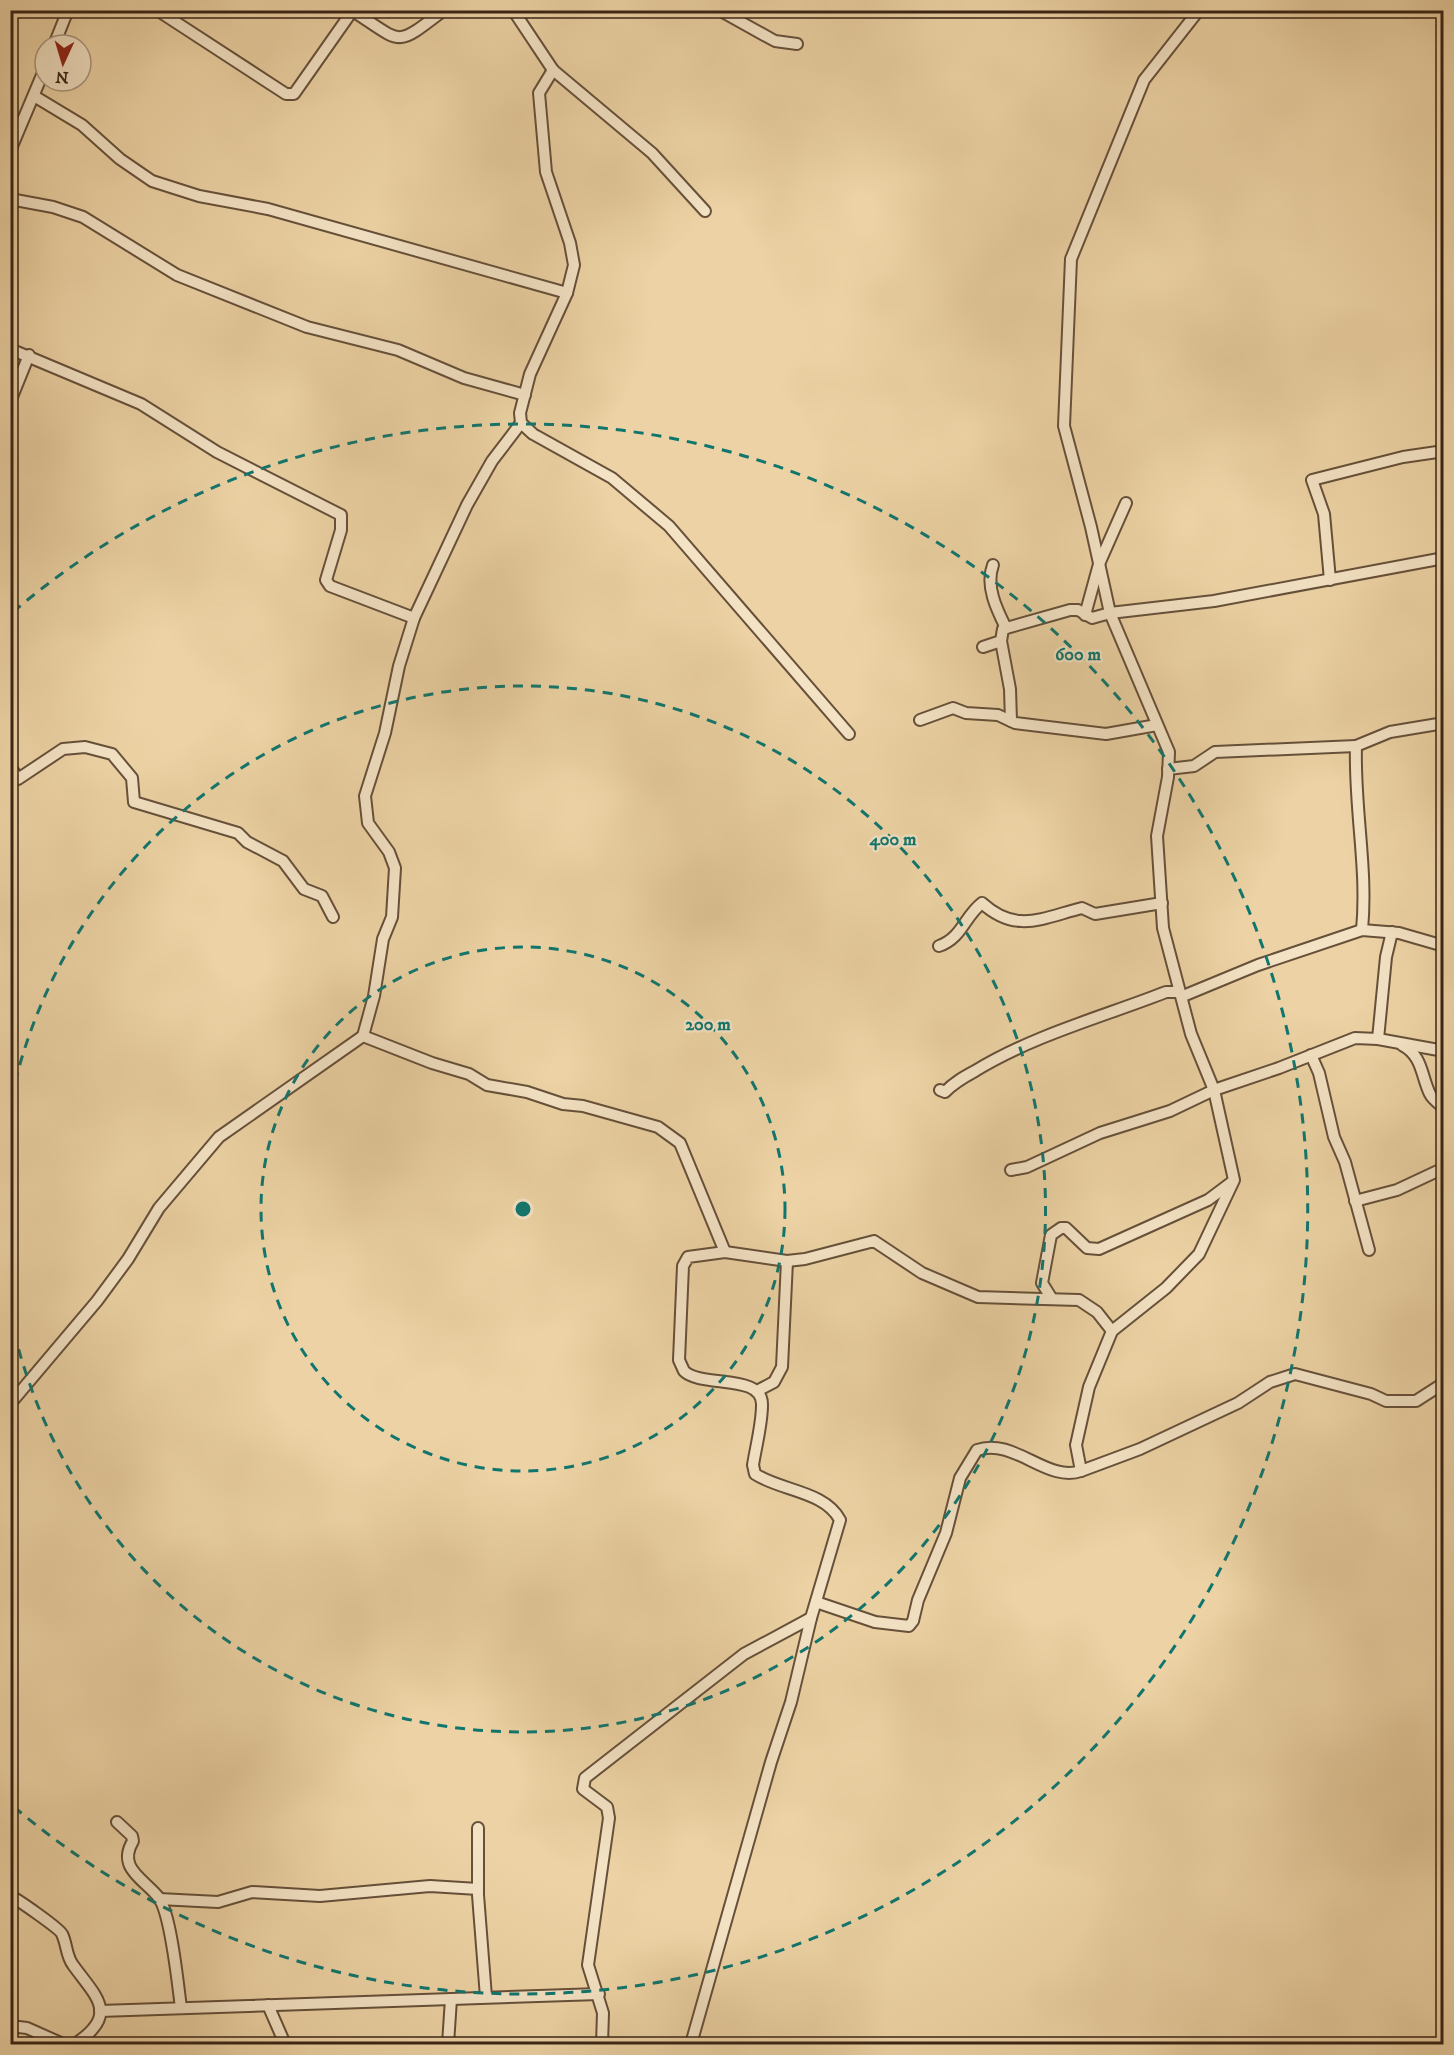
<svg xmlns="http://www.w3.org/2000/svg" width="1454" height="2055" font-family="'IM FELL DW Pica',serif">
  <rect width="100%" height="100%" fill="#ecd2a4"/>
  <filter id="stains"><feTurbulence type="fractalNoise" baseFrequency=".00333" numOctaves="4"/><feColorMatrix values="0 0 0 0 .2 0 0 0 0 .09 0 0 0 0 .02 0 0 0 .5 -.17"/></filter>
  <radialGradient id="worn" r=".72"><stop offset=".6" stop-color="#630" stop-opacity="0"/><stop offset="1" stop-color="#630" stop-opacity=".3"/></radialGradient>
  <g fill="none" stroke-linecap="round" stroke-linejoin="round">
    <defs>
      <g id="minor">
        <polyline points="157,10 286,94 294,94 353,10"/>
        <polyline points="513,10 553,70 652,153 705,211"/>
        <polyline points="719,10 775,41 797,44"/>
        <polyline points="1199,10 1144,80 1071,259 1064,426 1091,527 1110,613 1169,752 1168,777 1157,836 1163,928 1191,1034 1214,1090 1234,1180 1199,1254 1166,1288 1112,1331 1089,1387 1076,1445 1081,1471 1140,1449 1238,1403 1270,1382 1295,1374 1371,1394 1386,1401 1416,1401 1444,1383"/>
        <path d="M353,11C404,44 394,48 444,10"/>
        <polyline points="54,45 68,10"/>
        <polyline points="553,70 539,93 546,172 570,243 574,265 567,293 530,374 520,413 521,423 533,434 612,478 669,526 849,734"/>
        <polyline points="34,96 82,125 120,159 152,181 199,196 268,209 567,293"/>
        <polyline points="10,151 45,68"/>
        <polyline points="10,199 53,207 83,217 177,275 307,327 398,350 464,378 525,395"/>
        <polyline points="10,349 141,404 217,452 341,515 341,530 326,580 330,586 414,618"/>
        <polyline points="10,402 29,355"/>
        <polyline points="521,423 492,461 467,505 414,618 399,666 385,733 365,796 368,823 389,852 395,868 392,917 383,939 374,996 363,1036 432,1063 469,1074 487,1085 527,1092 563,1104 583,1106 658,1127 680,1143 725,1252"/>
        <path d="M993,565C985,586 997,610 1006,628"/>
        <polyline points="1330,580 1324,514 1312,480 1403,457 1444,451"/>
        <polyline points="1085,615 1099,564 1126,503"/>
        <polyline points="1001,641 1010,689 1011,721"/>
        <polyline points="983,647 1001,641 1003,629 1070,610 1078,610 1092,618 1110,613 1214,601 1444,558"/>
        <polyline points="920,720 953,708 966,713 998,715 1015,723 1106,734 1157,725"/>
        <polyline points="10,766 18,779 63,749 85,747 112,754 132,778 134,802 238,833 247,842 283,861 304,889 322,896 333,917"/>
        <polyline points="1168,769 1194,766 1215,752 1356,746"/>
        <path d="M1362,930C1368,869 1354,808 1356,746L1390,732L1444,723"/>
        <path d="M939,946C962,938 964,917 982,903C1016,934 1042,918 1082,908L1095,914L1162,903"/>
        <polyline points="1378,1039 1386,957 1392,932"/>
        <path d="M1402,1045C1423,1056 1421,1076 1430,1094C1432,1099 1439,1104 1444,1108"/>
        <polyline points="1311,1055 1319,1073 1334,1137 1345,1162 1369,1250"/>
        <path d="M940,1090L945,1092C953,1083 964,1077 975,1071C1034,1035 1102,1017 1166,992H1178L1183,996L1258,965L1362,930L1399,933L1444,946"/>
        <polyline points="1011,1170 1027,1167 1100,1133 1170,1111 1214,1090 1279,1068 1355,1038 1378,1039 1444,1051"/>
        <polyline points="1355,1201 1397,1190 1444,1168"/>
        <polyline points="1052,1299 1042,1283 1051,1235 1061,1228 1066,1228 1087,1248 1099,1249 1208,1200 1232,1182"/>
        <polyline points="757,1391 774,1382 782,1367 787,1261"/>
        <polyline points="10,1404 97,1301 128,1259 159,1208 219,1137 363,1036"/>
        <path d="M816,1602L875,1622L909,1626L913,1621L918,1600L946,1533L960,1478L977,1450C1014,1437 1047,1483 1081,1471"/>
        <path d="M117,1822L132,1836L133,1841C116,1869 146,1880 159,1898C171,1915 178,1985 181,2008"/>
        <polyline points="478,1828 478,1895 486,1997"/>
        <path d="M10,1896C16,1898 60,1929 62,1934C67,1944 66,1956 73,1965C96,1997 120,2014 75,2044"/>
        <polyline points="159,1899 218,1902 252,1892 320,1896 430,1886 478,1889"/>
        <polyline points="268,2005 285,2044"/>
        <polyline points="100,2011 599,1994"/>
        <polyline points="10,2026 27,2028 63,2044"/>
        <polyline points="448,2044 451,1999"/>
        <polyline points="602,2044 603,2013 588,1965 609,1818 607,1807 583,1789 585,1778 744,1654 811,1618"/>
        <path d="M691,2044L771,1762L791,1702L811,1618L840,1520C825,1491 781,1491 755,1474L753,1465C756,1446 762,1424 762,1405C763,1373 701,1388 684,1371L679,1360L683,1266L688,1257L725,1252L787,1261L805,1259L874,1241L922,1273L978,1297L1079,1300L1097,1312L1112,1331"/>
      </g>
    </defs>
    <use href="#minor" stroke="#66503a" stroke-width="14"/>
    <use href="#minor" stroke="#f3e2c4" stroke-width="10"/>
  </g>
  <g fill="none" stroke="#0f766e" stroke-width="3" stroke-dasharray="10 8">
    <circle cx="523" cy="1209" r="262"/>
    <path d="M11 1100A523 523 0 1 1 11 1318"/>
    <path d="M13 612A785 785 0 1 1 13 1806"/>
  </g>
  <circle cx="523" cy="1209" r="9" fill="#0f766e" stroke="#f3e2c4" stroke-width="3"/>
  <g font-size="18" text-anchor="middle" font-weight="bold" fill="#0f766e" stroke="#f3e2c4" stroke-width="4.5" stroke-linejoin="round" paint-order="stroke">
    <text x="1078" y="660">600 m</text>
    <text x="893" y="845">400 m</text>
    <text x="708" y="1030">200 m</text>
  </g>
  <rect width="1454" height="2055" fill="none" stroke="#ecd2a4" stroke-width="36"/>
  <rect x="12" y="12" width="1430" height="2031" fill="none" stroke="#3a2417" stroke-width="3"/>
  <rect x="18" y="18" width="1418" height="2019" fill="none" stroke="#3a2417" stroke-width="1.5"/>
  <g transform="translate(63 63) rotate(184)"><circle r="28" fill="#f3e2c4" stroke="#a9967f" stroke-width="1.5"/>
  <path d="M0-4.5L10 22L0 15L-10 22Z" fill="#8f2418"/>
  <text y="-9" font-size="16" font-weight="bold" text-anchor="middle" fill="#3a2417">N</text>
  </g>
  <rect width="100%" height="100%" filter="url(#stains)"/>
  <rect width="100%" height="100%" fill="url(#worn)"/>
</svg>
